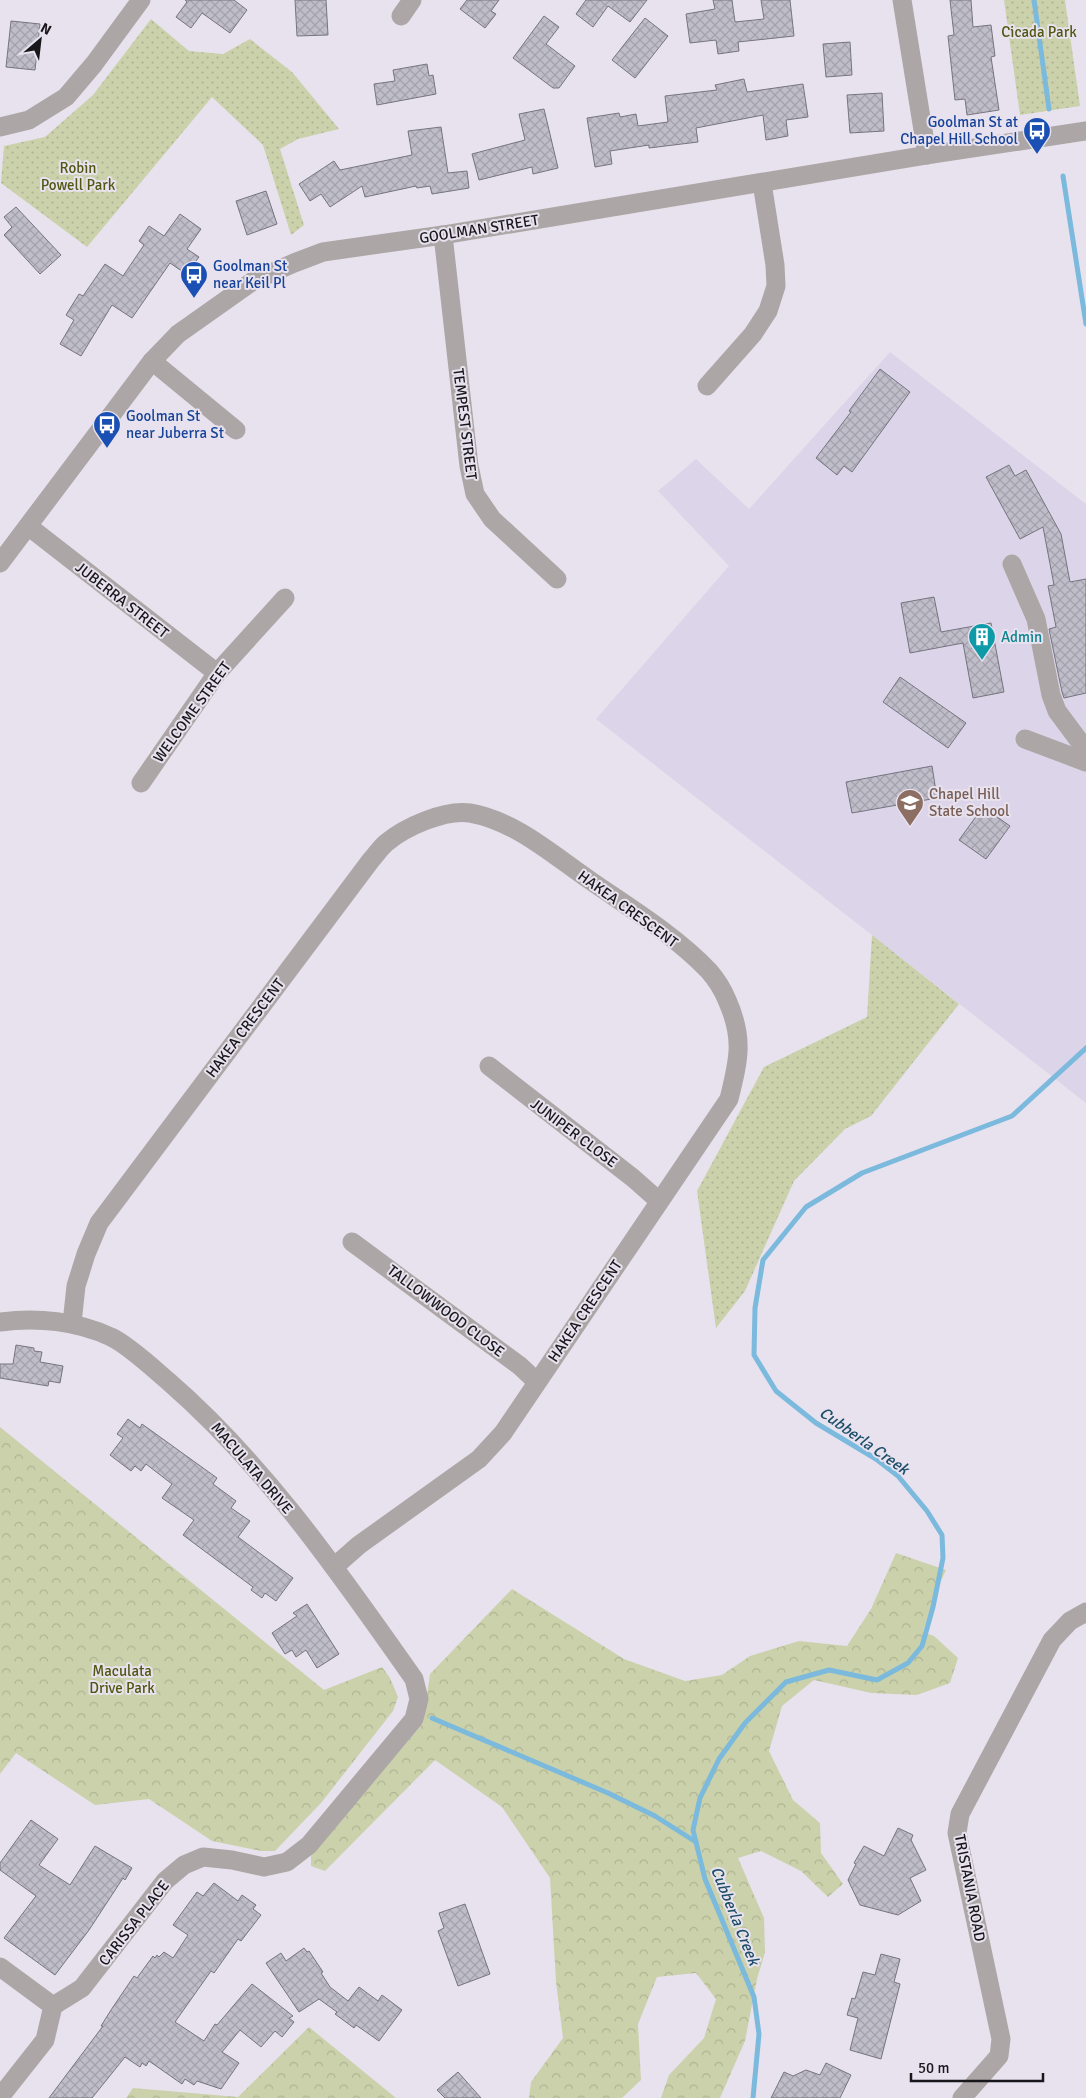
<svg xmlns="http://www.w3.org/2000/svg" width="1086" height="2098" font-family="Signika,sans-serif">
  <defs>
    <pattern id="forest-crowns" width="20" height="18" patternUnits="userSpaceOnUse" patternTransform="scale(1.25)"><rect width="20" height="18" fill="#cbd2ab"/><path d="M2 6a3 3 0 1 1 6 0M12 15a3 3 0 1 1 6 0" fill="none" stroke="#aeb493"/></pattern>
    <pattern id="park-dots" width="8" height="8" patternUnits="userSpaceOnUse" patternTransform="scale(1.25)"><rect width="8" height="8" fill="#cbd2ab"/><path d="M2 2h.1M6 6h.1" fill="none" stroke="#aeb493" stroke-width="1.8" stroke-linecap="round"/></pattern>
    <pattern id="building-cross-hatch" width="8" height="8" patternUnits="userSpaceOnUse" patternTransform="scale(1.25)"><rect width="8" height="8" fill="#bebdc9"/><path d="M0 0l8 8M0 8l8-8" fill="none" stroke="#a3a2ac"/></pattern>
  </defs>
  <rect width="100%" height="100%" fill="#e8e2ef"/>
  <polygon fill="#dcd4e8" points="890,352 1086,504 1086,1103 596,719 729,566 658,491 696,459 749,509"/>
  <g fill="url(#forest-crowns)">
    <polygon points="0,1427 324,1690 382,1667 390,1678 398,1697 393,1711 321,1803 275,1851 261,1851 212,1841 149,1799 95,1805 16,1753 0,1774"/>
    <polygon points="896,1553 946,1570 935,1594 923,1632 934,1636 958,1658 950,1683 917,1695 871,1693 814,1680 782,1706 769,1751 793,1800 820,1823 821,1853 843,1884 828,1897 801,1871 761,1851 738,1858 764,1918 765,1952 757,1979 745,2041 720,2098 661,2098 669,2075 704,2038 716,1999 696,1973 657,1977 638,2024 641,2080 622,2098 529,2098 531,2082 563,2038 556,1982 550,1878 502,1807 435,1760 325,1871 311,1866 311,1856 423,1723 430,1674 512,1589 624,1659 685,1681 722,1675 750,1656 799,1641 847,1646 871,1609"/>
    <polygon points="309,2027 396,2098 126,2098 133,2088 238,2097"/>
  </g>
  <g fill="url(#park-dots)">
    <polygon points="1004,0 1065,0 1080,106 1020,115"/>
    <polygon points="151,19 189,51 223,54 250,39 292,72 339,129 298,139 280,149 304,225 291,235 263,145 212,97 87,247 1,183 4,146 45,137 93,95"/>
    <polygon points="872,935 959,1004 871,1116 845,1129 794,1181 745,1291 716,1328 697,1191 764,1067 867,1017"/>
  </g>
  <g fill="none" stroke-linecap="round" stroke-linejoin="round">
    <g stroke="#7bb9dd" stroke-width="5">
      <polyline points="1034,0 1049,109"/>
      <polyline points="1063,176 1086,324"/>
      <polyline points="432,1718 608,1793 655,1816 696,1842"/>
      <polyline points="753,2098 759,2034 754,1997 705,1879 693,1830 700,1798 719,1759 745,1723 786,1682 829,1670 877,1680 908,1663 922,1646 933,1607 943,1558 942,1535 927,1511 898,1476 876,1459 816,1423 776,1391 754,1355 755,1308 763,1260 806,1207 862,1173 1012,1116 1086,1048"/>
    </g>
  </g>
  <g fill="url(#building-cross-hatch)" stroke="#767480">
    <polygon points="185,0 234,0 247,10 230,33 202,13 191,28 176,17 187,2"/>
    <polygon points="295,0 326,0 328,35 297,36"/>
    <polygon points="467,0 499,0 491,11 496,14 485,28 460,9"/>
    <polygon points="586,0 647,0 630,22 608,6 593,27 576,14"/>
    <polygon points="713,0 732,0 735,22 764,19 761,0 790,0 794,36 738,42 739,51 718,54 716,40 690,43 686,14 715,9"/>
    <polygon points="950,0 971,0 973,27 991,25 995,56 991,57 999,110 967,115 965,99 955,100 948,36 954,35"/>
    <polygon points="544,16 559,27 546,44 575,66 559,88 553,88 513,58"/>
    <polygon points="645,18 668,36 635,78 612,60"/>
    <polygon points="11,21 40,24 35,70 6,67"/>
    <polygon points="850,42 852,75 826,77 823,44"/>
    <polygon points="427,64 429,76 433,75 436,94 377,105 374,84 395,81 393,70"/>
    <polygon points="744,79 747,92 803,84 808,117 786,120 788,136 766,140 763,115 696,128 698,142 649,148 649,145 610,151 612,164 595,167 587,118 619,113 620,117 636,114 638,126 668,122 665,96 717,90 715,85"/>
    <polygon points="882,93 884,131 850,133 847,95"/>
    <polygon points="544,109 558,168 533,174 532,167 479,180 472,154 525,140 519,114"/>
    <polygon points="441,127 448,173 467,171 469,188 432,194 430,186 417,188 416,186 365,197 362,186 330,207 321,194 310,201 299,184 334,161 340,170 412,155 408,131"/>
    <polygon points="266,191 277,224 247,235 236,201"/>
    <polygon points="16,207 61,255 40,274 4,235 12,227 4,217"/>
    <polygon points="180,214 201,229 187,249 199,257 186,274 170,263 132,318 112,305 81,356 60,344 74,320 66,315 79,294 83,296 105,264 123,276 144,245 139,241 149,226 164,236"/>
    <polygon points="880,369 910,392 852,472 844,466 837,475 816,458 851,412 849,411"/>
    <polygon points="1009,465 1015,476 1026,470 1061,534 1070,582 1086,579 1086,693 1064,698 1062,692 1049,629 1056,627 1048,586 1054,585 1043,527 1020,539 986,477"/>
    <polygon points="934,597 941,632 991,623 1004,692 973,698 963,643 910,653 901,603"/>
    <polygon points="900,677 966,723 948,748 883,702"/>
    <polygon points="932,766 937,798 852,813 846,782"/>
    <polygon points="983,807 1010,826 986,859 959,840"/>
    <polygon points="16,1345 34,1348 34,1351 42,1352 40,1362 63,1366 60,1383 49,1381 48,1386 0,1378 0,1364 13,1364"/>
    <polygon points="128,1419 140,1428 142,1424 217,1478 213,1484 236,1501 231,1508 250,1521 238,1537 293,1578 276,1601 265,1593 262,1598 251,1590 253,1587 183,1535 194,1520 162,1498 172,1484 146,1464 141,1471 135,1466 131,1471 110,1455 123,1438 117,1434"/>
    <polygon points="307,1604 339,1654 317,1668 306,1650 296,1657 292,1650 285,1654 272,1633 297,1616 293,1613"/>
    <polygon points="31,1820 58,1839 39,1865 70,1885 95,1846 132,1868 125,1880 123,1878 89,1930 55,1975 4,1938 36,1896 0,1870 0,1863"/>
    <polygon points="898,1828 913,1835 911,1840 926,1870 910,1878 921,1901 898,1915 860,1905 848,1880 856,1864 854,1863 864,1846 884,1856"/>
    <polygon points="214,1883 238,1901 242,1895 256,1905 253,1909 261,1915 241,1941 238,1939 214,1973 211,1971 175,2022 204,2041 215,2024 217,2025 252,1984 293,2016 289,2018 294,2022 282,2037 275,2031 261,2047 240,2030 222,2052 239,2063 221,2089 197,2081 194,2085 185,2079 182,2084 149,2061 146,2066 142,2063 140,2067 125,2057 92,2098 49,2098 103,2026 101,2026 111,2010 134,1976 137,1978 153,1956 155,1958 157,1955 159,1957 164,1952 173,1958 188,1935 173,1925 197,1892 203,1896"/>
    <polygon points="465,1904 490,1974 458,1986 438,1931 444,1928 439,1913"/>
    <polygon points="304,1948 307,1952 309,1951 323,1972 321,1973 330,1987 348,2001 359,1987 378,2001 382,1995 402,2010 379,2041 356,2025 354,2028 335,2014 337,2012 319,1999 299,2012 266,1963 281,1953 286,1961"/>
    <polygon points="881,1954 900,1959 894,1982 900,1984 881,2059 850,2050 858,2018 847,2015 852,1998 855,1999 863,1972 875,1975"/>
    <polygon points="826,2063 851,2075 840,2098 771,2098 784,2072 793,2076 806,2070 820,2075"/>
    <polygon points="458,2072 481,2098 445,2098 437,2090"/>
  </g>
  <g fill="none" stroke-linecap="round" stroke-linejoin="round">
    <g stroke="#ada6a6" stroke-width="19">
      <polyline points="902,0 927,155"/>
      <polyline points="401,16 412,0"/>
      <polyline points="0,127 29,120 66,97 94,64 141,0"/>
      <polyline points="443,235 469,466 475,494 492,519 557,579"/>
      <polyline points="152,361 236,430"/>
      <polyline points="707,386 753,334 768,311 776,286 775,265 762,183"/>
      <polyline points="28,526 217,673"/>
      <polyline points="0,563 152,361 178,334 253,281 294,263 323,252 443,235 927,155 1086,131"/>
      <polyline points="1012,564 1036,619 1051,695 1057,711 1086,750"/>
      <polyline points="1025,739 1086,762"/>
      <polyline points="141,783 217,673 285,598"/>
      <polyline points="489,1066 633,1178 659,1201"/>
      <polyline points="352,1242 520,1366 537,1382"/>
      <path d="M0,1322C37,1317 77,1321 111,1337C127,1344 154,1369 168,1381C266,1466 340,1574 414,1679L419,1699L414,1719L309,1845L287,1862L264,1867L232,1860L203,1857L184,1865L165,1881L82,1988L53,2006L45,2040L0,2097"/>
      <path d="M72,1323L76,1286L86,1254L99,1223L371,860C376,855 380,848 386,843C405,827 445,809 470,813C516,821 554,856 591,881C630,908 676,936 709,971C715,978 723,990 727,1000C744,1038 739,1059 729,1099L503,1433L479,1459L359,1545L334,1567"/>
      <polyline points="0,1967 53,2006"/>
      <polyline points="962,2098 999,2056 1001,2039 957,1833 960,1814 1052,1640 1070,1621 1086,1612"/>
    </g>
  </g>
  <defs>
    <symbol id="bus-pin" viewBox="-11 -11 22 30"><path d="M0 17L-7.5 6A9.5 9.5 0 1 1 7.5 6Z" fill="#1a4fb4" stroke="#e8e2ef"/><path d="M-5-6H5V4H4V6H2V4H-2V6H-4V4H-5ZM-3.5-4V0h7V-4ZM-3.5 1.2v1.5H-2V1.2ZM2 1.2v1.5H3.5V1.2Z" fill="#fff"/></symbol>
    <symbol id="building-pin" viewBox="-11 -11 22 30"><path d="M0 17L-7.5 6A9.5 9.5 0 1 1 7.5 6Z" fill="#0f9aa8" stroke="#e8e2ef"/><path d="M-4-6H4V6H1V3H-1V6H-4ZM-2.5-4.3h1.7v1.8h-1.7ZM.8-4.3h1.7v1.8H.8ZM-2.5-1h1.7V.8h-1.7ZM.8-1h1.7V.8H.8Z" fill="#fff"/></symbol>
    <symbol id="school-pin" viewBox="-11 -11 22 30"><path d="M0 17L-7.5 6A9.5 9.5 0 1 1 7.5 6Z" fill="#8d6e63" stroke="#e8e2ef"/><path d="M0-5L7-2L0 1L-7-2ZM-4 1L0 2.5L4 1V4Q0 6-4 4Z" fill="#fff"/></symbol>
  </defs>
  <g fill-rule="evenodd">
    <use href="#bus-pin" x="1021" y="115" width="32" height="43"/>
    <use href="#bus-pin" x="178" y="259" width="32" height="43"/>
    <use href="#bus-pin" x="91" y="409" width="32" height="43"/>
    <use href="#building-pin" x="966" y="621" width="32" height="43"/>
    <use href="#school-pin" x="894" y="787" width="32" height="43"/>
  </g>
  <g text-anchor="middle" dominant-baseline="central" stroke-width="4" stroke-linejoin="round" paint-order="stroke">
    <g font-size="15" fill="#515711" stroke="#e8e2ef">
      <text x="1039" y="32">Cicada Park</text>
      <text x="78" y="168">Robin<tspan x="78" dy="17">Powell Park</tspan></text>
      <text x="122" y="1671">Maculata<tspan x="122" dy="17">Drive Park</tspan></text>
    </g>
    <g font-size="15" fill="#164399" stroke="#e8e2ef" text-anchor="start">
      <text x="1018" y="122" text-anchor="end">Goolman St at<tspan x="1018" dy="17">Chapel Hill School</tspan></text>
      <text x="213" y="266">Goolman St<tspan x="213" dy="17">near Keil Pl</tspan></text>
      <text x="126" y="416">Goolman St<tspan x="126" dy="17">near Juberra St</tspan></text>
    </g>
    <g font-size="15" fill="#18171b" stroke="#e8e2ef">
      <text transform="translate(479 229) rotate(-9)">GOOLMAN STREET</text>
      <text transform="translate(465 424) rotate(83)">TEMPEST STREET</text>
      <text transform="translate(122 600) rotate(38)">JUBERRA STREET</text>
      <text transform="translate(192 712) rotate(-54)">WELCOME STREET</text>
      <text transform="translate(628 909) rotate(36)">HAKEA CRESCENT</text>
      <text transform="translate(245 1028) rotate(-53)">HAKEA CRESCENT</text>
      <text transform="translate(574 1133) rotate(37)">JUNIPER CLOSE</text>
      <text transform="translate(446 1311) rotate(37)">TALLOWWOOD CLOSE</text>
      <text transform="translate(585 1311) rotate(-56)">HAKEA CRESCENT</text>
      <text transform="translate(252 1468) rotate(49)">MACULATA DRIVE</text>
      <text transform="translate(970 1888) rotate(79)">TRISTANIA ROAD</text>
      <text transform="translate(134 1923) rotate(-52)">CARISSA PLACE</text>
    </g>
    <g font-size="15" fill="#0d838f" stroke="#e8e2ef" text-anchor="start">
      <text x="1001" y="637">Admin</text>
    </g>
    <g font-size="15" fill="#785e54" stroke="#e8e2ef" text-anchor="start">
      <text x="929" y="794">Chapel Hill<tspan x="929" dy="17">State School</tspan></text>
    </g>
    <g font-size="16" font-style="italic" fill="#1d4e68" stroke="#e8e2ef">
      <text transform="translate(864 1441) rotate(35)">Cubberla Creek</text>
      <text transform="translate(735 1916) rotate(68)">Cubberla Creek</text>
    </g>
  </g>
  <g transform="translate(40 40) rotate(28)" stroke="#e8e2ef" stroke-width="4" paint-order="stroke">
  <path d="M0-4L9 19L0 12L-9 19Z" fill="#18171b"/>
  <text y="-8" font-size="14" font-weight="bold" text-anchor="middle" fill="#18171b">N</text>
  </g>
  <path d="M911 2073v8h132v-8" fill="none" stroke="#18171b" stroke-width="2.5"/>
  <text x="918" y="2073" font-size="15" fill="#18171b" stroke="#e8e2ef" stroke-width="4" paint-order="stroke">50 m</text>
</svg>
